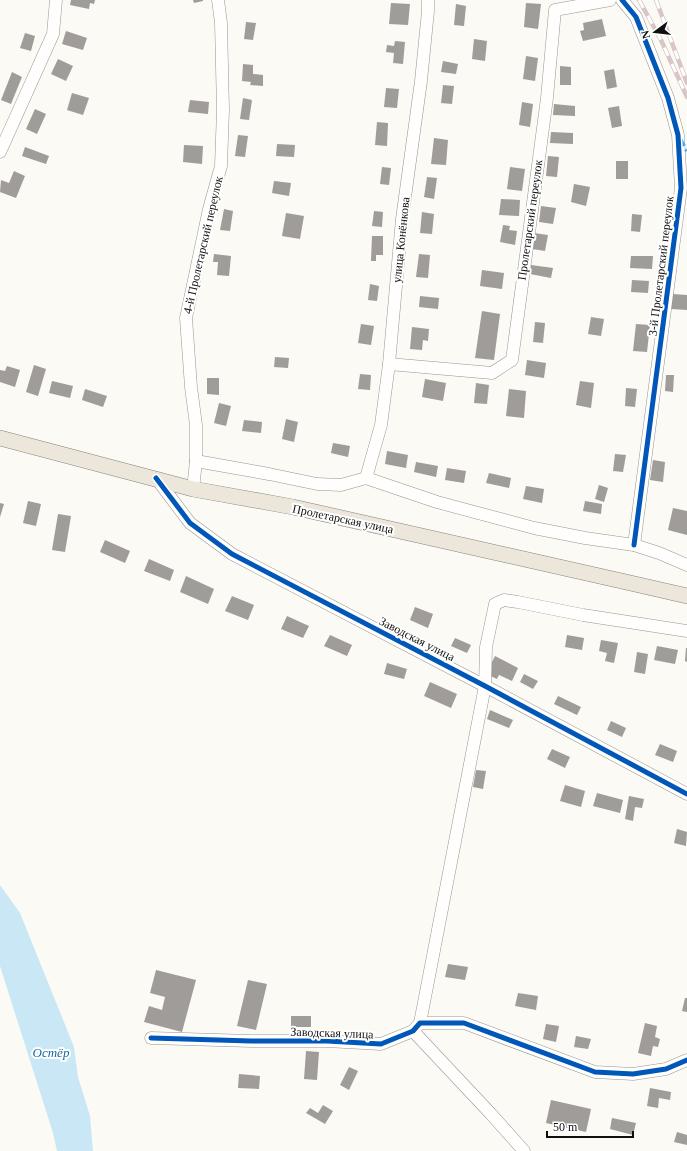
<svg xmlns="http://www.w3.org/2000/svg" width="687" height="1151" font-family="Georgia,serif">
  <rect width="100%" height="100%" fill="#fcfaf4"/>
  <polygon fill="#cae7f5" points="0,885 20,913 74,1047 78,1077 90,1116 93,1151 57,1151 53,1133 0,966"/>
  <g fill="#9f9c99">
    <polygon points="71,0 95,0 94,4 90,3 89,9 70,5"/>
    <polygon points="193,0 203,0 203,1 194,3"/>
    <polygon points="391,3 410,4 408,25 389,24"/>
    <polygon points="526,3 541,4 538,29 524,27"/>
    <polygon points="456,4 466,6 464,26 454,25"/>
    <polygon points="602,19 606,36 583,41 580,31 584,30 583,23"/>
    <polygon points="246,22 256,23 253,40 244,39"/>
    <polygon points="66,31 87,38 83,50 62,44"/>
    <polygon points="25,33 35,36 31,51 20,48"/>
    <polygon points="474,39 487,41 485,61 472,59"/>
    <polygon points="395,41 405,42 403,64 393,63 394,53 386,52 387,45 394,46"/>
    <polygon points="526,56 538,58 535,81 523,79"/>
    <polygon points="58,59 73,66 66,81 51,74"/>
    <polygon points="443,61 458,64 456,74 441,72"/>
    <polygon points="243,64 253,65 253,74 263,75 263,86 250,85 251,82 242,81"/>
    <polygon points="560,66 571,67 571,85 560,85"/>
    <polygon points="614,69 617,87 607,89 604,71"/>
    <polygon points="12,72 22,77 11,104 1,100"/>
    <polygon points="443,85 454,86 452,104 441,103"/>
    <polygon points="386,88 399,89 397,108 384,107"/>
    <polygon points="72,93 89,98 83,115 67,110"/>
    <polygon points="243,98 252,100 249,120 240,119"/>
    <polygon points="190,100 209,102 208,114 188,112"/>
    <polygon points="522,102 533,104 530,127 519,125"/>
    <polygon points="554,104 575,106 575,116 553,115"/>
    <polygon points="619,106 622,126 612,128 608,108"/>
    <polygon points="35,109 46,114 37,134 26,129"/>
    <polygon points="377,122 388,123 387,146 375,145"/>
    <polygon points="551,132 573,133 573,144 550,143"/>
    <polygon points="238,135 248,136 245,157 235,156"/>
    <polygon points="434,138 448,140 446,165 431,164"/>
    <polygon points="277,144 295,145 294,157 276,156"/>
    <polygon points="184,145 203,146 202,164 183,162"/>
    <polygon points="25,147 49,156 46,164 22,156"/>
    <polygon points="548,156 559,157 557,177 546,176"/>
    <rect x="616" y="161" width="12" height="18"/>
    <polygon points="382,167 391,168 389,185 380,184"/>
    <polygon points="510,167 525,169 522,191 507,189"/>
    <polygon points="14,171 25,176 16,198 0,192 1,180 9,183"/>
    <polygon points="427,177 437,178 434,199 424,197"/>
    <polygon points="274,181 291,183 289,196 272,193"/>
    <polygon points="574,184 590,187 586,206 571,202"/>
    <polygon points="501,199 520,200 519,216 499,215"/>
    <polygon points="541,206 556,208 553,224 539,222"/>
    <polygon points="224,209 233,211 230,231 220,230"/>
    <polygon points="374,211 383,212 382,227 372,226"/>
    <polygon points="422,212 434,214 432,234 420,233"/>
    <polygon points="286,213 304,216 300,239 282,236"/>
    <polygon points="632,214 642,215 640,232 631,231"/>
    <polygon points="503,225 510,226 509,230 517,231 515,245 500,242"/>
    <polygon points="534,233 548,235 545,251 532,249"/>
    <polygon points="372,236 383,236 383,255 376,255 376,261 371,261"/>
    <polygon points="214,254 231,256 229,276 217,275 218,262 213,262"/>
    <polygon points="419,254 430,255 428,278 416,277"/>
    <polygon points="631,256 653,256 652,269 630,268"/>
    <polygon points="531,265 553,268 551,278 530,274"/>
    <polygon points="482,270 504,273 502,289 480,286"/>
    <polygon points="632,280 649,281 648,293 631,292"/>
    <polygon points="370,284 379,286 377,301 368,300"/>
    <polygon points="673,294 687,295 687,310 671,309"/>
    <polygon points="420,296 439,298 438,309 419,307"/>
    <polygon points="482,311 500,314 494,360 475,358"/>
    <polygon points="591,317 604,319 601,336 588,334"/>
    <polygon points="535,322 545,323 543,343 533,342"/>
    <polygon points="361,324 374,326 371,345 358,343"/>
    <polygon points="636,324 650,325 647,352 633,351"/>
    <polygon points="412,327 429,329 428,341 423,340 422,350 410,349"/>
    <polygon points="275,357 289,358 288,368 274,367"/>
    <polygon points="527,360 546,363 544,378 525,375"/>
    <polygon points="34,365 46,369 38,396 26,392"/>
    <polygon points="7,366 20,370 15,387 0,382 0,370 5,371"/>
    <polygon points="360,374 371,375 370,390 358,389"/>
    <polygon points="666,375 674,375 673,392 665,391"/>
    <polygon points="207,378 219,378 219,395 207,394"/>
    <polygon points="425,379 446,383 443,401 422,397"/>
    <polygon points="52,381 73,386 70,398 49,393"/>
    <polygon points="580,381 594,383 591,408 576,405"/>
    <polygon points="476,383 489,385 487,404 474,403"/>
    <polygon points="626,388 637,389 635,407 625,406"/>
    <polygon points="85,389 107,396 103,407 82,400"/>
    <polygon points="509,389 526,391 524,418 506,416"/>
    <polygon points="219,403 231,406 226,426 214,423"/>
    <polygon points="286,419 298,422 294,442 282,439"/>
    <polygon points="244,420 262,422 261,433 242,431"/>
    <polygon points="333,443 350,446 348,457 331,453"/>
    <polygon points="387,451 408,455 406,468 385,464"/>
    <polygon points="615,454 626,455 623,472 613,471"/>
    <polygon points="653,460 665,462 663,482 650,480"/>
    <polygon points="416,462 438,466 436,477 414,472"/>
    <polygon points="447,468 466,471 464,483 445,480"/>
    <polygon points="489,473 511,478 509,488 486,483"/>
    <polygon points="599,485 608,488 604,502 595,499"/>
    <polygon points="526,486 544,489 542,503 523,499"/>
    <polygon points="28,501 41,504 36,526 23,523"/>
    <polygon points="585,501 602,504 601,514 583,511"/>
    <polygon points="0,503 4,504 0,517"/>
    <polygon points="673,508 687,511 687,535 668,530"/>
    <polygon points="58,514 71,516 65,552 52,550"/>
    <polygon points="105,540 130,551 125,563 100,552"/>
    <polygon points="149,559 174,570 170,581 144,571"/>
    <polygon points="186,576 214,589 208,604 180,592"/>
    <polygon points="232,596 254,605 248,620 225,611"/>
    <polygon points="415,607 433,614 428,628 410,620"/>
    <polygon points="287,616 309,626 303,638 281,629"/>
    <polygon points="330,635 352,645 347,656 324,646"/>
    <polygon points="567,635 584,638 582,650 565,647"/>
    <polygon points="455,638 471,645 467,653 451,646"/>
    <polygon points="601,640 618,643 614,663 605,661 607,653 599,651"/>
    <polygon points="657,646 678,650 675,664 654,660"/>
    <polygon points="686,648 687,648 687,662 685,661"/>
    <polygon points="637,652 648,654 645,674 634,672"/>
    <polygon points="495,656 518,668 512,681 499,675 497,679 486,674"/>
    <polygon points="387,663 407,669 404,679 384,674"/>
    <polygon points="524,674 538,681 533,689 520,682"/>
    <polygon points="430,682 457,694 451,708 424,696"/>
    <polygon points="558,696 581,707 577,715 554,704"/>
    <polygon points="490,710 513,720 509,728 487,719"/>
    <polygon points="611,721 626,728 622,737 607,730"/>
    <polygon points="660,744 677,751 673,762 655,755"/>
    <polygon points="552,749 570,757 565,768 547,759"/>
    <polygon points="476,770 486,771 483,789 473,787"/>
    <polygon points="565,785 585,791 581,807 560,801"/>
    <polygon points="597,793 623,800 620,813 593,806"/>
    <polygon points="629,796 644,799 642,808 635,807 633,821 625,819"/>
    <polygon points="677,829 687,832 686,846 674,843"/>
    <polygon points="448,964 468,967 465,980 445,977"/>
    <polygon points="156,970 196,980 182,1032 144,1022 149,1006 162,1010 165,997 150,993"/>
    <polygon points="248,980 267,984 256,1030 237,1026"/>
    <polygon points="518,993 538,996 536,1010 515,1006"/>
    <polygon points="685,998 687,998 687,1012 682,1011"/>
    <rect x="291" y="1016" width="20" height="11"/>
    <polygon points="645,1023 657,1026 655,1037 660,1039 658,1047 653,1046 651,1056 638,1053"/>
    <polygon points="546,1024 559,1026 556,1042 543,1039"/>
    <polygon points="576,1036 591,1039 588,1049 574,1047"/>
    <polygon points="306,1051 319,1052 317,1080 304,1079"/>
    <polygon points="349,1067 358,1071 349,1090 340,1085"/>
    <polygon points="239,1074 260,1076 259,1089 238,1088"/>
    <polygon points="650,1088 671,1092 670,1100 659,1098 658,1108 647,1106"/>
    <polygon points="551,1100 591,1109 586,1132 546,1123"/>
    <polygon points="323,1105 333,1111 325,1124 306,1113 310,1108 318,1113"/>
    <polygon points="612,1118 636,1123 633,1135 610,1129"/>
    <polygon points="677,1132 687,1135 687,1145 674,1142"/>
  </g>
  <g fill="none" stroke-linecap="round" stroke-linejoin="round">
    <defs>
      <g id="minor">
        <polyline points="622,0 636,17 668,98 678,135 681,188 634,545"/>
        <polyline points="0,152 53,34 56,0"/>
        <polyline points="389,364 492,373 512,360 547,98 555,10 610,0"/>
        <polyline points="196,461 269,474 317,484 341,485 366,478 437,502 534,528 585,538 634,545 659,553 687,565"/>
        <polyline points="156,478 190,523 232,554 485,686 687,794"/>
        <polyline points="366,478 381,425 389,364 402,219 421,81 428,11 428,0"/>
        <polyline points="193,489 196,461 196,425 191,387 186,318 209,209 221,166 223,110 221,23 218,0"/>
        <polyline points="420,1023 485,686 486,647 495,604 504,600 518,602 583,615 687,631"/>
        <polyline points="413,1031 491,1114 524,1151"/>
        <polyline points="151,1038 251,1041 327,1041 381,1044 413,1031 420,1023 464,1023 595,1072 633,1074 666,1069 687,1060"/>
      </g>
      <polyline id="major" points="0,438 193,489 293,507 626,582 687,596"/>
    </defs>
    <use href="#minor" stroke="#969592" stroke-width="13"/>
    <use href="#major" stroke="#83827f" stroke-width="16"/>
    <use href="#minor" stroke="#fffefd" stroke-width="12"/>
    <use href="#major" stroke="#ece7da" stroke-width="15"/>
    <defs>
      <g id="rail">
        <polyline points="639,0 661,40 687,97"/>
        <polyline points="656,0 687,83"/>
      </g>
    </defs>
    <use href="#rail" stroke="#d8c5c6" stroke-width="4.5"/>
    <use href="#rail" stroke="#fff" stroke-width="3" stroke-dasharray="9" stroke-linecap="butt"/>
    <polyline stroke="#3fa9f5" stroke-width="4" stroke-dasharray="8 4" stroke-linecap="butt" points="680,139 687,151"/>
    <defs>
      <g id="cycleway">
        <polyline points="622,0 636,17 668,98 678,135 681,188 634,545"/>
        <polyline points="156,478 190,523 232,554 485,686 687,794"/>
        <polyline points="151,1038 251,1041 327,1041 381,1044 413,1031 420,1023 464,1023 595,1072 633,1074 666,1069 687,1060"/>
      </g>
    </defs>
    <use href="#cycleway" stroke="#fff" stroke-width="8"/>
    <use href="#cycleway" stroke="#0057b8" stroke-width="5"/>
  </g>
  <g text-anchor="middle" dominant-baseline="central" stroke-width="4" stroke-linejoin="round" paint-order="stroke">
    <g font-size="12" fill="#0f0f0f" stroke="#fff">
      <text transform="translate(530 220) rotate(-82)">Пролетарский переулок</text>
      <text transform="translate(401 240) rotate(-84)">улица Конёнкова</text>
      <text transform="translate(203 245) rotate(-77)">4-й Пролетарский переулок</text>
      <text transform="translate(661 266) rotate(-83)">3-й Пролетарский переулок</text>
      <text transform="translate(343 519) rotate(12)">Пролетарская улица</text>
      <text transform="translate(417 639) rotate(27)">Заводская улица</text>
      <text transform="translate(332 1033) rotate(2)">Заводская улица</text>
    </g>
    <g font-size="13" font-style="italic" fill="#1868a0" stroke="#fff">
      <text x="51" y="1052">Остёр</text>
    </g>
  </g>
  <g transform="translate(655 32) rotate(255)" stroke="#ffffff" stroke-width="3" paint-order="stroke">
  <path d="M0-3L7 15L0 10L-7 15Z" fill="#0f0f0f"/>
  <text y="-6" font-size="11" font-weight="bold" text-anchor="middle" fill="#0f0f0f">N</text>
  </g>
  <path d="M547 1131v6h86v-6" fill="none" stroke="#0f0f0f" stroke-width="2"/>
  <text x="553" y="1131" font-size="12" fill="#0f0f0f" stroke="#ffffff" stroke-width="3" paint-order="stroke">50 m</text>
</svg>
